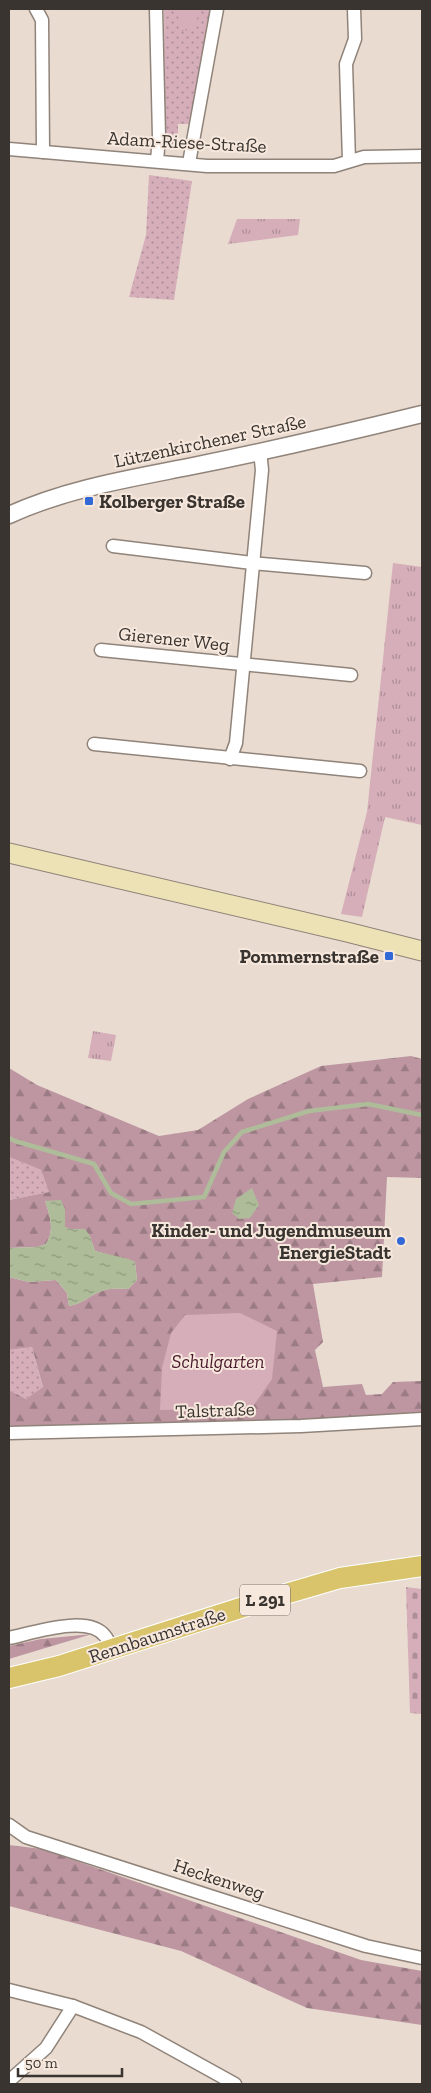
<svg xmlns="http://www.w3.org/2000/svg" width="431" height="2093" font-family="'Zilla Slab',serif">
  <defs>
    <pattern id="grass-dots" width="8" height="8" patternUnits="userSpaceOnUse" patternTransform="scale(1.25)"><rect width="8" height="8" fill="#d5aeba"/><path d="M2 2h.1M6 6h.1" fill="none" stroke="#ae8e98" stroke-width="1.8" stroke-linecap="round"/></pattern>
    <pattern id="forest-firs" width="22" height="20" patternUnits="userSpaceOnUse" patternTransform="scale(1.25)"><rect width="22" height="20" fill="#bd96a2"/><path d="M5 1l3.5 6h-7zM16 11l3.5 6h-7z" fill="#9b7b84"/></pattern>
    <pattern id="cemetery-stones" width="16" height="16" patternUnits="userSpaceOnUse" patternTransform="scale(1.25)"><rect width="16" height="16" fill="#d5aeba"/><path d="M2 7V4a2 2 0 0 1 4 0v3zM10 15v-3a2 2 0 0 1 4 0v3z" fill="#ae8e98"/></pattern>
    <pattern id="park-tufts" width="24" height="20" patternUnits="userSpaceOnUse" patternTransform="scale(1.25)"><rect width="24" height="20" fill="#d5aeba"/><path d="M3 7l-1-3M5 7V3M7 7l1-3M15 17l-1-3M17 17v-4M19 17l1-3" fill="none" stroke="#ae8e98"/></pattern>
    <pattern id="water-ripples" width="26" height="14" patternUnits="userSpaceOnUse" patternTransform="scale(1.25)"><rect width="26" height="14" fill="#aebc99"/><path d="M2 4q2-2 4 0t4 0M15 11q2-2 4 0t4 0" fill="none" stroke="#8f9a7d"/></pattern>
  </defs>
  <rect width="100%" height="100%" fill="#e9dbd0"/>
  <g fill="url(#grass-dots)">
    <polygon points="164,9 211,9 190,124 178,124 178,147 165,146"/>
    <polygon points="149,175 192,181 174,300 129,297 146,235"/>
    <polygon points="9,1157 41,1170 49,1192 9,1200"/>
    <polygon points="32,1347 43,1388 26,1399 9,1390 9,1350"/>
  </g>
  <g fill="url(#forest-firs)">
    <path d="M411,1056L422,1059V1178L387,1177L382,1277L313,1284L323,1342L315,1350L323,1387L362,1384L366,1395L382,1394L393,1382L422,1381V1412L299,1420L9,1427V1390L26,1399L43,1387L32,1347L9,1350V1277L29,1282L56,1280L67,1293L69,1306C84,1303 86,1298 99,1292C107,1288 119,1288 128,1289L137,1280L135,1262L95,1251L90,1237L64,1227L65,1209L45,1201C50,1216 55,1230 46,1244L37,1247L9,1248V1200L49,1192L41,1170L9,1157V1068L37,1085L159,1136L198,1130L248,1099L321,1066Z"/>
    <polygon points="92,1634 9,1659 9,1646 41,1639"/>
    <polygon points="9,1845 42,1849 361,1960 422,1971 422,2025 307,2008 181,1951 9,1906"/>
  </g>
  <polygon fill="url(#cemetery-stones)" points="406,1587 422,1589 422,1714 410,1713"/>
  <g fill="url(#park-tufts)">
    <polygon points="178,9 200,9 196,30 179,31"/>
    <polygon points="237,219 300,219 298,235 228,244"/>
    <polygon points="393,563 422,567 422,825 385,817 362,917 341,914 367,812"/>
    <polygon points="93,1031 116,1035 111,1061 88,1058"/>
  </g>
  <polygon fill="#d5aeba" points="240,1313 277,1331 272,1379 252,1408 160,1410 162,1368 171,1333 185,1315"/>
  <g fill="url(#water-ripples)">
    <polygon points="252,1188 259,1205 250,1218 239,1219 232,1213 236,1199"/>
    <path d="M61,1200L65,1209V1227L71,1229H85L90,1236L95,1251L129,1259L135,1262L137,1280L128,1289C119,1288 107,1288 99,1292C86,1298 84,1303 69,1306L67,1293L56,1280L29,1282L9,1277V1248L37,1247L46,1244C55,1230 50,1216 45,1201Z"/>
  </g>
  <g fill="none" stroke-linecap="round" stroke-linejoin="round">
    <polyline stroke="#aebc99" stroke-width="4.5" points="9,1138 15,1141 94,1164 111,1193 131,1204 204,1197 224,1152 242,1132 309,1111 368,1104 422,1115"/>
    <defs>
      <g id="minor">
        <polyline points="36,9 42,20 43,152"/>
        <polyline points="156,9 159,137 157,161"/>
        <polyline points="9,149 207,166 334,166 364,157 422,156"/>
        <polyline points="349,161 346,64 355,39 354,9"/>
        <polyline points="189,163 217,9"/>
        <polyline points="113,546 252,563 365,573"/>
        <polyline points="101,650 351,675"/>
        <polyline points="94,744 360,771"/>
        <polyline points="230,759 236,743 262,470 260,451"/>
        <polyline points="9,1433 301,1426 422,1419"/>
        <path d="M9,1638C33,1633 88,1614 105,1636C108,1639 110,1645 112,1650"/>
        <polyline points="9,1825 26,1837 366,1946 422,1958"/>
        <polyline points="9,1990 73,2006 141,2032 235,2084"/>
        <polyline points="9,2081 46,2048 73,2006"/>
      </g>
      <path id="tertiary" d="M9,515C66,489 127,479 188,467C267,451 345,433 422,414"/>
      <polyline id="secondary" points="9,853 347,932 422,951"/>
      <polyline id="primary" points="9,1678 59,1666 265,1600 340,1578 422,1566"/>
    </defs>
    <use href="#minor" stroke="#908379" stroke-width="15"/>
    <use href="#tertiary" stroke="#908379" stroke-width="19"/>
    <use href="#secondary" stroke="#908379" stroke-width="21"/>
    <use href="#primary" stroke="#fff" stroke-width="22"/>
    <use href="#minor" stroke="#fff" stroke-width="12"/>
    <use href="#tertiary" stroke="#fff" stroke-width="16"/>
    <use href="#secondary" stroke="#ece2b5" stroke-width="19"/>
    <use href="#primary" stroke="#d9c46b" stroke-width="20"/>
  </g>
  <g fill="#3267d6" stroke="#f7e8dd" stroke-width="2">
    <rect x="84" y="496" width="10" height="10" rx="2.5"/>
    <rect x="384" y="951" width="10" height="10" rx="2.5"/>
    <circle cx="401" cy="1241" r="5"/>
  </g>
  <g text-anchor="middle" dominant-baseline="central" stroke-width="4" stroke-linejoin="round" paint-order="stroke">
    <rect fill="#f7e8dd" stroke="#726a63" stroke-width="1" x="240" y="1584.5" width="50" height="31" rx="4"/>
    <g font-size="18" font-weight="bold" fill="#39342f">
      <text x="265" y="1600">L 291</text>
    </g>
    <g font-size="19" fill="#39342f" stroke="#f7e8dd">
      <text transform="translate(187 142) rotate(3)">Adam-Riese-Straße</text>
      <text transform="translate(210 441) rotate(-12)">Lützenkirchener Straße</text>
      <text transform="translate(174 639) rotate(6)">Gierener Weg</text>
      <text transform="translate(215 1410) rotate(-2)">Talstraße</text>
      <text transform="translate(157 1635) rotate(-18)">Rennbaumstraße</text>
      <text transform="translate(219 1879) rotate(18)">Heckenweg</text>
    </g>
    <g font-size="19" font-weight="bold" fill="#39342f" stroke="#f7e8dd" text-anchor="end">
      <text x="99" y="501" text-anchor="start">Kolberger Straße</text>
      <text x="379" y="956">Pommernstraße</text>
      <text x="391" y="1230">Kinder- und Jugendmuseum<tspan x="391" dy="22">EnergieStadt</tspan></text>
    </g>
    <g font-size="19" font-style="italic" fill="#4b192d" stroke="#f7e8dd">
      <text x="218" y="1361">Schulgarten</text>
    </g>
  </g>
  <rect width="431" height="2093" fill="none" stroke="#39342f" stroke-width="20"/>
  <path d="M18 2068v8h104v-8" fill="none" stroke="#39342f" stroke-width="2.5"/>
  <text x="25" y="2068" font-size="15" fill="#39342f" stroke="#f7e8dd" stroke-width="4" paint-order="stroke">50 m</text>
</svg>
